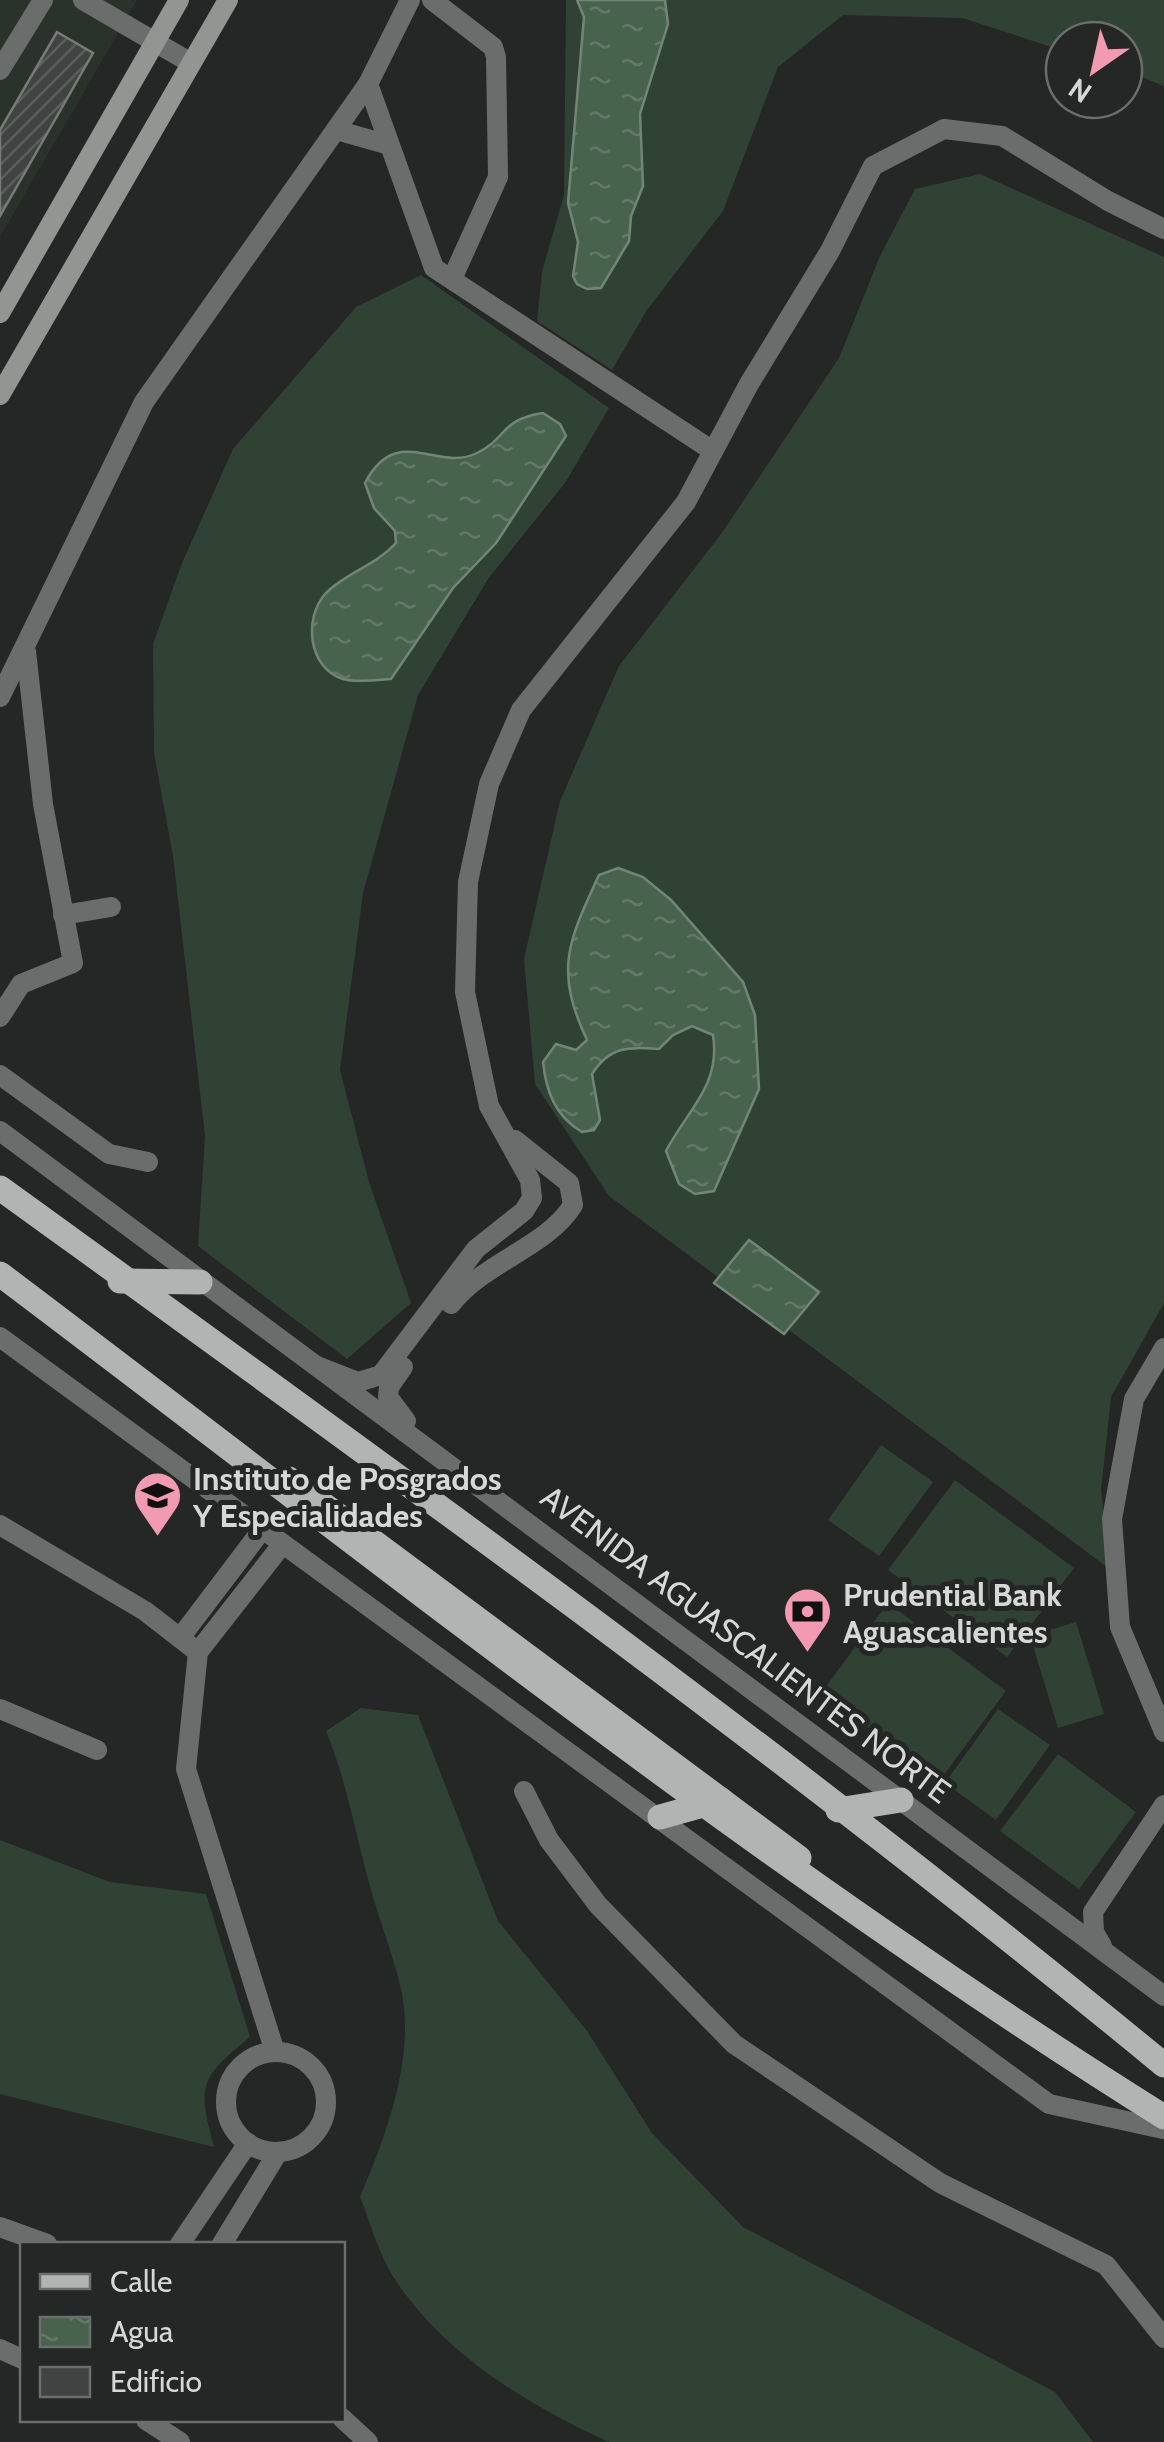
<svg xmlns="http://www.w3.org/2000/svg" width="1164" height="2442" font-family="Cabin,sans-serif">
  <defs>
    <pattern id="water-ripples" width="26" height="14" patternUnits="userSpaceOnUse" patternTransform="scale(2.5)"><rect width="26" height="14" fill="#47634e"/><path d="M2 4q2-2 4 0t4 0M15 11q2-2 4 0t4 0" fill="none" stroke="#617967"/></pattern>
    <pattern id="building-hatch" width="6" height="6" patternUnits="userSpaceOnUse" patternTransform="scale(2.5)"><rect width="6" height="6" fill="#404341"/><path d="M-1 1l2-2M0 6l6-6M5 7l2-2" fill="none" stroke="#5b5d5c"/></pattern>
  </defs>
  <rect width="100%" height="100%" fill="#242725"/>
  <polygon fill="#2a322c" points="0,0 137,0 0,237"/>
  <g fill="#304234">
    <polygon points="566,0 1164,0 1164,86 1124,70 1124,40 1064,40 1064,51 962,18 843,15 778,67 723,211 647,310 612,370 537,321 542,272 564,195"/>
    <polygon points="980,174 1164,257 1164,1303 1111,1397 1101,1490 1111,1570 609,1196 535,1084 524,959 560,801 619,666 721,534 839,358 880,256 915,189"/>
    <polygon points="421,275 609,408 565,483 488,579 418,695 363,893 340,1070 369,1182 411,1303 347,1359 198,1246 205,1136 173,856 154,753 153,644 182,563 233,449 356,307"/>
    <polygon points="881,1445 933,1482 879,1556 828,1520"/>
    <polygon points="955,1480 1074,1568 1007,1657 888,1570"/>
    <polygon points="888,1603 1006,1691 940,1780 821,1693"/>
    <polygon points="1076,1622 1104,1714 1058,1728 1030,1636"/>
    <path d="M361,1708L418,1715L498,1921L587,2031L652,2133L743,2227L1055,2392L1093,2442H609C527,2405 442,2353 392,2275C378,2252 370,2222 360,2197C386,2136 416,2056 401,1989C393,1954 379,1920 370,1886C355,1833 347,1782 326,1731Z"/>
    <polygon points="998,1709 1050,1745 996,1820 945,1783"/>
    <polygon points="1058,1754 1136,1812 1079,1889 1000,1831"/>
    <path d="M0,1840L110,1882L206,1894L250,2037C200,2078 197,2084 214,2147L0,2094Z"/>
  </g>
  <g fill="url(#water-ripples)" stroke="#728677" stroke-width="2.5">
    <polygon points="577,0 665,0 668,24 640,114 643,186 631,216 629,241 601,288 587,289 577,284 573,276 578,242 568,203 584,17"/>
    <path d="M543,413L560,424L566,436L496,543L453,588L391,679C376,680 357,683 343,679C308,668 303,618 326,593C346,573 376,565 396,543L395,531L374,508L365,483C397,422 437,473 477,453C508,438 499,420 543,413Z"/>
    <path d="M618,868L643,877L671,900L743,982L755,1015L759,1089L714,1191L695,1194L679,1184L666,1151C688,1109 721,1085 713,1035L692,1026L673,1035L659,1049C628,1047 610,1046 592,1074L600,1120L594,1130L582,1132C555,1116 546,1091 543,1062L556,1044L576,1050L587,1040C554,970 568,942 599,875Z"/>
    <polygon points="749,1240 819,1292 784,1334 714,1283"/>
  </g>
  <polygon fill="url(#building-hatch)" stroke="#787a78" stroke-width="2.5" points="57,32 93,53 0,216 0,130"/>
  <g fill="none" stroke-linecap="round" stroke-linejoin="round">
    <g stroke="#6b6d6c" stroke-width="20">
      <polyline points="83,0 191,63"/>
      <polyline points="432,0 493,47 496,57 498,177 452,279"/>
      <polyline points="0,70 43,0"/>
      <polyline points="368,84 434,268 713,451"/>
      <polyline points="336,130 389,145"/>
      <polyline points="0,697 144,402 368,84 410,0"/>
      <polyline points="63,915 111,907"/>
      <polyline points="0,1017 21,984 73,963 43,804 26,651"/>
      <polyline points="0,1075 109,1154 148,1162"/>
      <polyline points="0,1131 1164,1996"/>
      <path d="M451,1304C484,1262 547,1247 573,1205L569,1183L515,1140"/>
      <polyline points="0,1337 1049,2104 1163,2129"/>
      <polyline points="1164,1348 1134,1399 1112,1519 1120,1627 1164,1732"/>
      <polyline points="317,1366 358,1382 381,1375 476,1249 524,1211 532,1198 530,1180 489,1106 465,992 468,882 489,784 521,710 686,502 749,384 830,251 873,166 944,129 1002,136 1108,201 1164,229"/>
      <polyline points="403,1367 389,1387 388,1397 406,1421"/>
      <polyline points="0,1525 145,1611 198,1652"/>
      <polyline points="180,1638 261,1531"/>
      <polyline points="0,1709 97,1750"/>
      <polyline points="524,1791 549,1840 598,1905 734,2044 940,2183 1106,2265 1164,2338"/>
      <polyline points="1102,1946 1094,1932 1093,1912 1164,1805"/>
      <polyline points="275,2052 186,1769 198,1652 281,1546"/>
      <circle cx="276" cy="2102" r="50"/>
      <polyline points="0,2227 47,2244"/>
      <polyline points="180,2244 248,2143"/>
      <polyline points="222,2244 278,2152"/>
      <polyline points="0,2349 22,2359"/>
      <polyline points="342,2418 368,2442"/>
      <polyline points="146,2420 180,2442"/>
    </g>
    <g stroke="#939593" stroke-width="20">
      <polyline points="0,313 179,0"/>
      <polyline points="0,395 228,0"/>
    </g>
    <g stroke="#b1b4b2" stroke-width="25">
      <polyline points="120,1281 200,1282"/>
      <polyline points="289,1479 799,1858"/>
      <polyline points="838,1810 901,1800"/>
      <polyline points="660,1817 721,1800"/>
    </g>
    <g stroke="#b1b4b2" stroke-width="25">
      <path d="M0,1188C394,1473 789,1756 1164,2065"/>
      <path d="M0,1274C382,1562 758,1863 1164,2117"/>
    </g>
  </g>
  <defs>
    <symbol id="university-pin" viewBox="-11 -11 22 30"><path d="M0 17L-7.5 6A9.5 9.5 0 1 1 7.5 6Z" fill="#f19ab2" stroke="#242725"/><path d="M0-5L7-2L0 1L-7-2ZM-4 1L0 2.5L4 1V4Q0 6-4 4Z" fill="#111"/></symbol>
    <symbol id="bank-pin" viewBox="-11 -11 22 30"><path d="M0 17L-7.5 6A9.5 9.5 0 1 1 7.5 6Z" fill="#f19ab2" stroke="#242725"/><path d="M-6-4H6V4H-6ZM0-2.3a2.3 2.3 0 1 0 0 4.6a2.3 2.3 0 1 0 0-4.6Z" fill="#111"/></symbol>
  </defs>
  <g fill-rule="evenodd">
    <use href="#university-pin" x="130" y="1468" width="55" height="75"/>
    <use href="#bank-pin" x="780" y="1584" width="55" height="75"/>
  </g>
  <g text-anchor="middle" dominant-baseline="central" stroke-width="10" stroke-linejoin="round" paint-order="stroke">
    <g font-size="32" font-weight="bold" fill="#d6d8d7" stroke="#242725" text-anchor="start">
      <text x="193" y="1478">Instituto de Posgrados<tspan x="193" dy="37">Y Especialidades</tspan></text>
      <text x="843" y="1594">Prudential Bank<tspan x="843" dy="37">Aguascalientes</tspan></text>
    </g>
    <g font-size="32" fill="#d6d8d7" stroke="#242725">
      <text transform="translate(746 1644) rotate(37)">AVENIDA AGUASCALIENTES NORTE</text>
    </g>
  </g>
  <rect x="20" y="2242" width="325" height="180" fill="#242725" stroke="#6b6e6c" stroke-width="2.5"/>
  <rect x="40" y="2274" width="50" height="15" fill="#b1b4b2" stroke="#6b6e6c" stroke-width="2.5"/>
  <text x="110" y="2292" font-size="30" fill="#d6d8d7">Calle</text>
  <rect x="40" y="2317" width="50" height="30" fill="url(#water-ripples)" stroke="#6b6e6c" stroke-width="2.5"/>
  <text x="110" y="2342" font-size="30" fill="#d6d8d7">Agua</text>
  <rect x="40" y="2367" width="50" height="30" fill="#404341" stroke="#6b6e6c" stroke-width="2.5"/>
  <text x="110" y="2392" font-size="30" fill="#d6d8d7">Edificio</text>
  <g transform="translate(1094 70) rotate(214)"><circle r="48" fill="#242725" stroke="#6b6e6c" stroke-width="2.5"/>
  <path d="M0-8L18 38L0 25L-18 38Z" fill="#f19ab2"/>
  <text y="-15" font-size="28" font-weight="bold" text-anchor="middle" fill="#d6d8d7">N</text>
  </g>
</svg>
